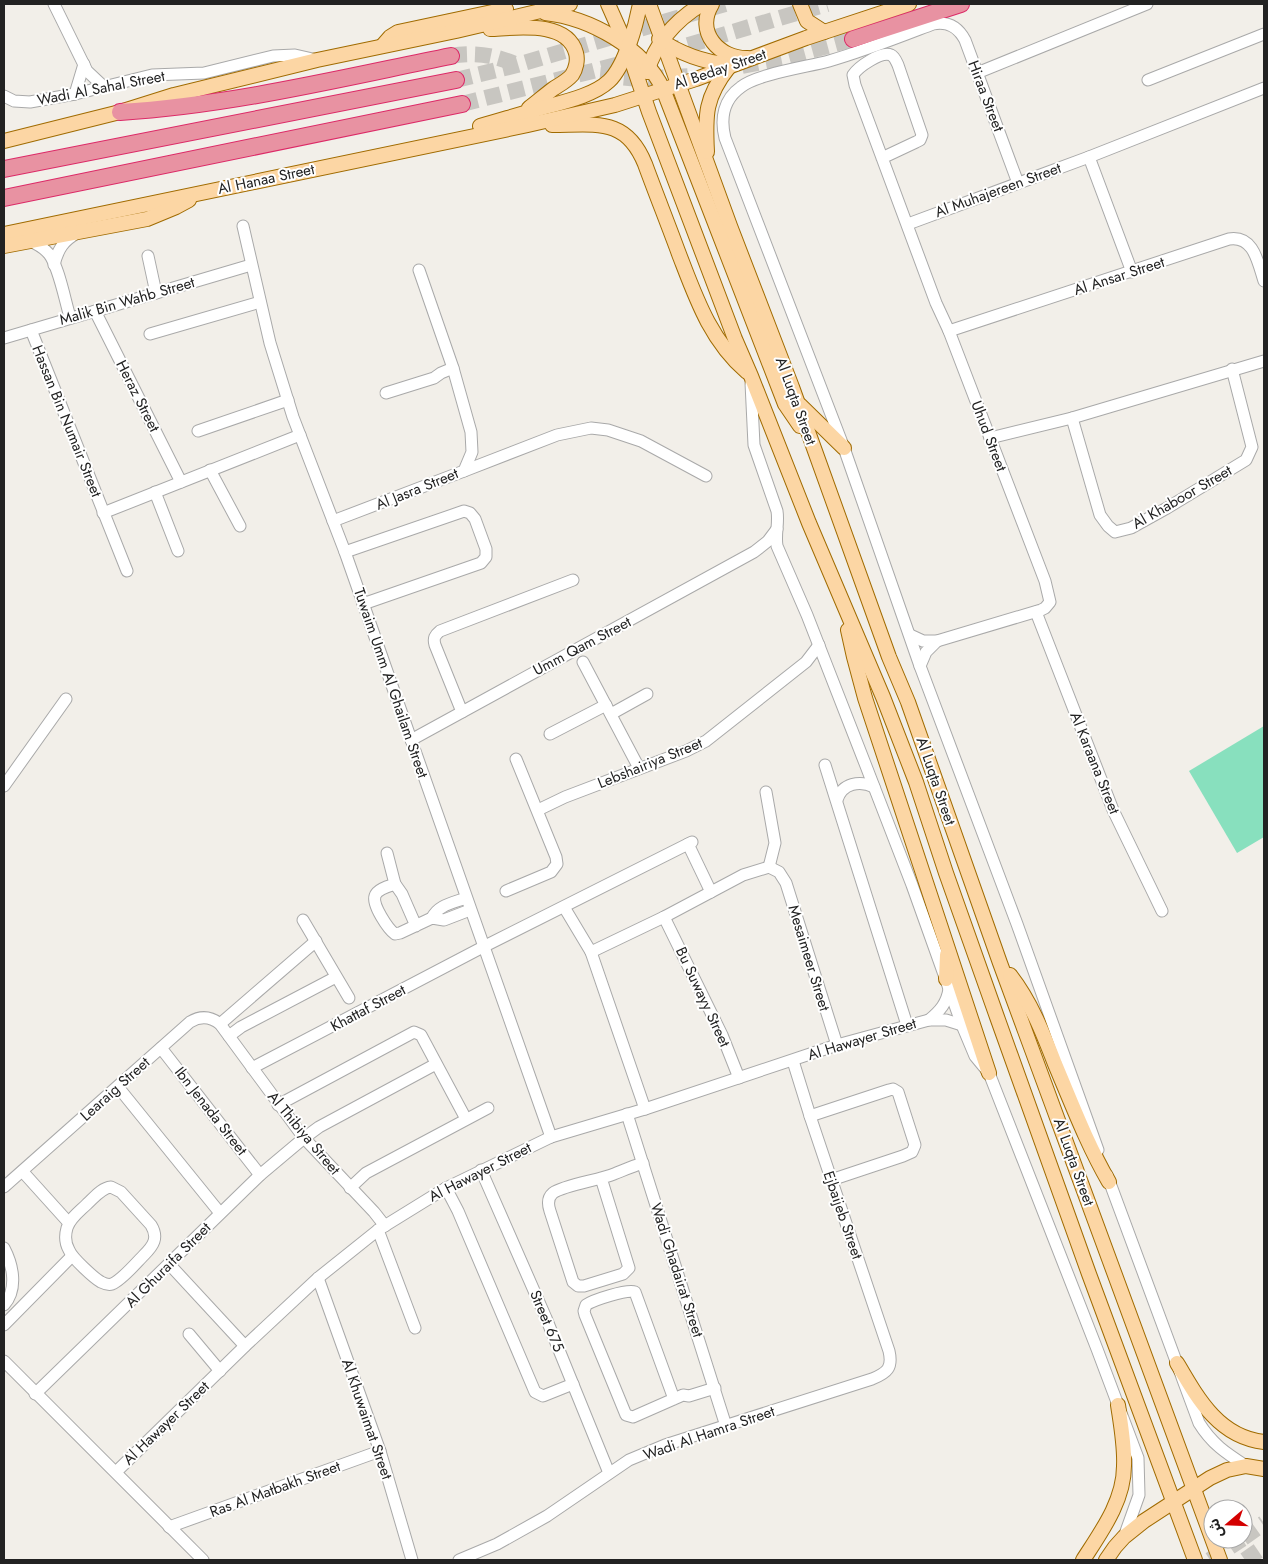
<svg xmlns="http://www.w3.org/2000/svg" width="1268" height="1564" font-family="Jost,'Noto Sans Arabic',sans-serif">
  <rect width="100%" height="100%" fill="#f2efe9"/>
  <polygon fill="#88e0be" points="1264,726 1264,837 1237,853 1189,771"/>
  <g fill="none" stroke-linecap="round" stroke-linejoin="round">
    <g stroke="#c8c6c1" stroke-width="16" stroke-dasharray="16 8" stroke-linecap="butt">
      <polyline points="665,52 827,4"/>
      <path d="M451,56C475,52 495,55 517,65"/>
      <polyline points="742,66 787,57 853,39"/>
      <polyline points="600,75 639,79 691,76"/>
      <polyline points="456,80 517,65 725,4"/>
      <polyline points="462,104 632,61"/>
      <polyline points="1243,1538 1264,1523"/>
      <polyline points="1210,1560 1242,1539"/>
      <polyline points="1245,1560 1264,1547"/>
    </g>
    <defs>
      <g id="minor">
        <polyline points="54,4 87,71 104,87"/>
        <polyline points="977,73 1147,4"/>
        <polyline points="1148,80 1264,34"/>
        <polyline points="75,94 84,64"/>
        <polyline points="4,96 14,101 30,102 75,94 152,75 204,73 273,56 295,55 317,60"/>
        <polyline points="1089,157 1132,272"/>
        <path d="M882,158L916,142L920,140L922,135L898,65C896,61 895,57 891,55C881,51 858,67 853,75L855,85L936,303L949,331L1045,581L1050,602L1045,608L1041,610L937,641H923L910,635"/>
        <path d="M1018,183L965,40C958,27 948,21 933,24C899,37 864,51 829,61C807,67 757,74 741,87C724,99 720,118 725,138L844,448L920,666L1017,924L1098,1150"/>
        <polyline points="908,224 1089,157 1264,88"/>
        <polyline points="243,226 270,343 293,417 345,552 551,1137"/>
        <path d="M30,241C37,244 44,248 49,254C59,267 65,301 70,317"/>
        <polyline points="148,256 156,293"/>
        <path d="M54,265C58,249 63,241 77,233"/>
        <polyline points="95,311 181,482"/>
        <polyline points="31,330 127,571"/>
        <path d="M949,331L1229,239C1254,235 1258,263 1264,281"/>
        <polyline points="150,334 260,302"/>
        <polyline points="4,338 251,265"/>
        <path d="M751,383L754,445L777,511C779,523 775,534 777,546L807,615L866,766L912,885L962,1025L975,1056L989,1073L1097,1349L1138,1458L1139,1495L1124,1537"/>
        <polyline points="386,393 434,378 441,373 453,368"/>
        <polyline points="1072,418 1100,515 1108,526 1115,532 1131,528 1167,508 1246,460 1252,447 1232,369"/>
        <polyline points="198,431 288,400"/>
        <polyline points="990,438 1072,418 1264,361"/>
        <polyline points="210,470 240,526"/>
        <polyline points="464,471 557,435 591,428 608,430 641,441 706,476"/>
        <polyline points="155,492 178,551"/>
        <polyline points="103,513 300,435"/>
        <polyline points="333,521 464,471 472,452 471,432 453,368 419,270"/>
        <polyline points="345,552 464,511 470,513 475,519 486,549 486,557 481,563 363,604"/>
        <polyline points="1036,612 1113,810 1162,911"/>
        <polyline points="583,662 639,768"/>
        <polyline points="920,666 926,652 937,641"/>
        <path d="M462,712L435,645C433,638 435,635 440,631L573,580"/>
        <polyline points="611,714 647,694"/>
        <polyline points="550,734 606,705"/>
        <polyline points="411,740 754,552 768,541 777,529"/>
        <polyline points="825,765 907,1025"/>
        <polyline points="4,786 66,699"/>
        <polyline points="766,792 775,843 769,867"/>
        <path d="M837,800C842,783 860,780 874,787"/>
        <polyline points="538,810 565,797 686,751 706,741 806,662 819,645"/>
        <polyline points="688,844 711,892"/>
        <polyline points="387,853 395,884"/>
        <polyline points="506,891 551,872 557,864 556,857 516,759"/>
        <polyline points="564,907 591,952 645,1109"/>
        <polyline points="664,917 722,1035 739,1078"/>
        <path d="M432,918C438,905 453,903 466,898"/>
        <polyline points="303,920 349,998"/>
        <path d="M416,926L402,894L395,884C389,886 377,889 375,896C372,905 388,929 395,934L400,933L432,918L444,920L470,910"/>
        <polyline points="591,952 664,917 743,875 769,867 779,872 786,883 837,1045"/>
        <path d="M929,1020C940,1011 947,1003 949,989"/>
        <polyline points="220,1024 316,941"/>
        <polyline points="229,1036 241,1027 336,977"/>
        <polyline points="161,1048 260,1175"/>
        <polyline points="252,1068 483,947 692,842"/>
        <polyline points="118,1087 220,1213"/>
        <polyline points="278,1105 414,1032 421,1035 466,1119"/>
        <polyline points="627,1114 726,1426"/>
        <polyline points="810,1116 889,1090 893,1089 898,1092 915,1145 912,1152 903,1156 831,1180"/>
        <polyline points="481,1170 546,1318 609,1473"/>
        <polyline points="23,1172 69,1223"/>
        <path d="M1107,1175L1199,1423C1212,1444 1226,1453 1246,1466"/>
        <path d="M601,1178L629,1268L623,1274L584,1286H578L573,1282L550,1211C548,1205 547,1198 553,1193C564,1185 600,1180 614,1174C624,1170 633,1166 643,1163"/>
        <path d="M4,1187L190,1022C200,1016 210,1016 220,1024L304,1138L374,1212L385,1226"/>
        <path d="M111,1187L121,1192L151,1225C159,1238 153,1246 144,1255C136,1263 122,1280 112,1284C109,1285 105,1284 101,1282C94,1278 72,1258 69,1250C65,1243 65,1235 67,1228C70,1218 80,1211 87,1204C94,1198 101,1188 111,1187Z"/>
        <polyline points="350,1188 366,1173 488,1108"/>
        <polyline points="446,1188 458,1211 535,1392 543,1396 573,1384"/>
        <polyline points="378,1230 415,1328"/>
        <path d="M4,1248C13,1265 18,1289 4,1305"/>
        <polyline points="170,1265 245,1346"/>
        <polyline points="318,1278 380,1451 412,1560"/>
        <polyline points="4,1325 72,1256"/>
        <polyline points="189,1334 220,1371"/>
        <polyline points="4,1361 203,1560"/>
        <polyline points="35,1394 260,1175 304,1138 319,1127 436,1064"/>
        <path d="M674,1399L635,1292C627,1289 593,1300 586,1305L584,1311L585,1315L626,1415L633,1417L683,1395L689,1396L715,1388"/>
        <polyline points="116,1472 245,1346 318,1278 378,1230 446,1188 551,1137 645,1109 837,1045 929,1020 946,1020 962,1025"/>
        <polyline points="169,1527 380,1451"/>
        <path d="M459,1560L497,1544L547,1516L629,1460L665,1445L872,1379C887,1373 893,1368 889,1351L811,1119L793,1061"/>
      </g>
      <g id="major">
        <polyline points="608,4 627,47 649,112 735,339 751,376 809,523 883,697 916,782 946,873 997,1017 1089,1274 1195,1560"/>
        <polyline points="649,4 730,226 792,387 889,657 908,702 1000,963 1220,1560"/>
        <path d="M712,4C695,32 719,59 748,58"/>
        <polyline points="800,4 807,21 824,32"/>
        <path d="M545,13C590,18 643,47 663,89L785,404L800,426"/>
        <path d="M490,29C516,28 567,20 576,53C578,60 576,69 572,75C567,81 559,85 553,89C545,95 537,102 529,108"/>
        <path d="M659,39C680,54 704,62 730,65"/>
        <polyline points="383,45 390,37 398,32 506,9"/>
        <path d="M647,72C656,42 676,20 702,4"/>
        <path d="M552,125C596,125 626,117 645,164C656,194 668,224 679,254C696,298 710,340 747,372"/>
        <path d="M480,126C498,121 517,115 535,110C558,103 592,97 609,81C625,66 636,25 640,4"/>
        <polyline points="4,141 120,112 174,95 317,60 456,31 570,4"/>
        <path d="M707,152C705,115 705,97 729,67"/>
        <polyline points="4,234 528,125 615,105 696,79 806,38 909,4"/>
        <polyline points="4,246 147,219 176,207 189,200"/>
        <polyline points="800,405 844,448"/>
        <polyline points="848,630 854,657 865,698 989,1073"/>
        <path d="M1010,975C1031,1002 1043,1033 1055,1064C1072,1104 1087,1144 1109,1182"/>
        <polyline points="946,979 947,955"/>
        <path d="M1177,1363C1198,1399 1219,1437 1264,1442"/>
        <path d="M1083,1560C1101,1532 1124,1501 1124,1466C1125,1446 1121,1425 1118,1405"/>
        <polyline points="1106,1560 1115,1547 1124,1537 1144,1521 1210,1478 1227,1470 1246,1466 1264,1469"/>
      </g>
      <g id="highway">
        <polyline points="853,39 961,4"/>
        <path d="M120,112C232,105 342,78 451,56"/>
        <polyline points="4,169 456,80"/>
        <polyline points="4,198 462,104"/>
      </g>
    </defs>
    <use href="#minor" stroke="#a9a9a9" stroke-width="13"/>
    <use href="#major" stroke="#a06b00" stroke-width="16"/>
    <use href="#highway" stroke="#dc2a67" stroke-width="18"/>
    <use href="#minor" stroke="#fff" stroke-width="11"/>
    <use href="#major" stroke="#fcd6a4" stroke-width="14"/>
    <use href="#highway" stroke="#e892a2" stroke-width="16"/>
  </g>
  <g text-anchor="middle" dominant-baseline="central" stroke-width="4" stroke-linejoin="round" paint-order="stroke">
    <g font-size="15" fill="#222" stroke="#fff">
      <text transform="translate(720 69) rotate(-19)">Al Beday Street</text>
      <text transform="translate(101 88) rotate(-11)">Wadi Al Sahal Street</text>
      <text transform="translate(986 96) rotate(69)">Hiraa Street</text>
      <text transform="translate(266 179) rotate(-12)">Al Hanaa Street</text>
      <text transform="translate(998 190) rotate(-20)">Al Muhajereen Street</text>
      <text transform="translate(1119 276) rotate(-18)">Al Ansar Street</text>
      <text transform="translate(127 301) rotate(-16)">Malik Bin Wahb Street</text>
      <text transform="translate(138 396) rotate(63)">Heraz Street</text>
      <text transform="translate(796 401) rotate(70)">Al Luqta Street</text>
      <text transform="translate(67 421) rotate(68)">Hassan Bin Numair Street</text>
      <text transform="translate(989 436) rotate(69)">Uhud Street</text>
      <text transform="translate(417 489) rotate(-22)">Al Jasra Street</text>
      <text transform="translate(1182 497) rotate(-30)">Al Khaboor Street</text>
      <text transform="translate(582 646) rotate(-28)">Umm Qam Street</text>
      <text transform="translate(391 683) rotate(71)">Tuwaim Umm Al Ghailam Street</text>
      <text transform="translate(650 763) rotate(-22)">Lebshairiya Street</text>
      <text transform="translate(1095 763) rotate(68)">Al Karaana Street</text>
      <text transform="translate(936 781) rotate(71)">Al Luqta Street</text>
      <text transform="translate(809 958) rotate(73)">Mesaimeer Street</text>
      <text transform="translate(703 997) rotate(65)">Bu Suwayy Street</text>
      <text transform="translate(368 1008) rotate(-28)">Khattaf Street</text>
      <text transform="translate(862 1039) rotate(-17)">Al Hawayer Street</text>
      <text transform="translate(115 1089) rotate(-42)">Learaig Street</text>
      <text transform="translate(211 1111) rotate(52)">Ibn Jenada Street</text>
      <text transform="translate(304 1133) rotate(50)">Al Thibiya Street</text>
      <text transform="translate(1074 1162) rotate(70)">Al Luqta Street</text>
      <text transform="translate(480 1172) rotate(-27)">Al Hawayer Street</text>
      <text transform="translate(843 1215) rotate(71)">Ejbaijeb Street</text>
      <text transform="translate(168 1265) rotate(-45)">Al Ghuraifa Street</text>
      <text transform="translate(677 1270) rotate(72)">Wadi Ghadairat Street</text>
      <text transform="translate(547 1321) rotate(67)">Street 675</text>
      <text transform="translate(367 1419) rotate(71)">Al Khuwaimat Street</text>
      <text transform="translate(166 1423) rotate(-44)">Al Hawayer Street</text>
      <text transform="translate(709 1433) rotate(-19)">Wadi Al Hamra Street</text>
      <text transform="translate(275 1489) rotate(-20)">Ras Al Matbakh Street</text>
    </g>
  </g>
  <rect width="1268" height="1564" fill="none" stroke="#222222" stroke-width="10"/>
  <g transform="translate(1228 1524) rotate(251)"><circle r="24" fill="#ffffff" stroke="#a7a7a7"/>
  <path d="M0-4L9 19L0 12L-9 19Z" fill="#d40000"/>
  <text y="-8" font-size="14" font-weight="bold" text-anchor="middle" fill="#222222">ش</text>
  </g>
</svg>
